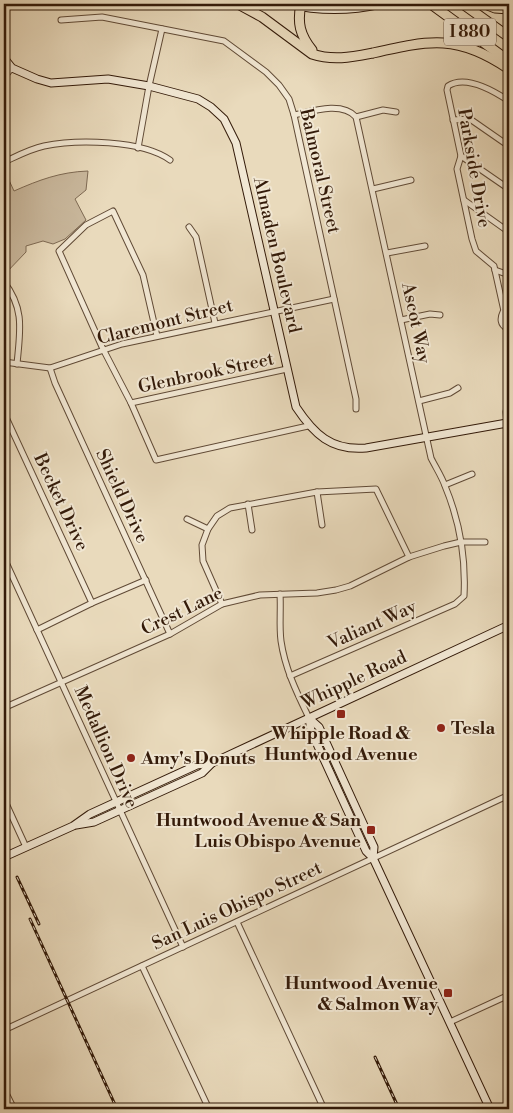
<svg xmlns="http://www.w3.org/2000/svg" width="513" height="1113" font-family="'Libre Bodoni',serif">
  <rect width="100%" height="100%" fill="#e9dabc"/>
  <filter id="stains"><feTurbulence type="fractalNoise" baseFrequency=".004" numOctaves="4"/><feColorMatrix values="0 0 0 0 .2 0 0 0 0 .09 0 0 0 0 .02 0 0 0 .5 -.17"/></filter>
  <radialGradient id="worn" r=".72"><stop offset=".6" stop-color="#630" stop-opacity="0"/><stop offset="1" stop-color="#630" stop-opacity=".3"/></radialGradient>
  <path fill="#cab99e" stroke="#7e6a54" d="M88,171L86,190L75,199L86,220L65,239L53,244L43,241L26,246V252L4,275V180L8,178L14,191C39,180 60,172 88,171Z"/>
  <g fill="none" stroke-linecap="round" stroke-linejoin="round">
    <defs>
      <g id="street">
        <polyline points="61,20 102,17 224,41 266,72 279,85 289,99 294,115 356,399 356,409"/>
        <polyline points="4,77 12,68"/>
        <polyline points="356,117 383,110 396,112"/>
        <polyline points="453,120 470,119 509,146"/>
        <polyline points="138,148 149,86 162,29"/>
        <polyline points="461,156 509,189"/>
        <path d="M4,162C17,156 30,149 44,146C77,139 142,140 170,160"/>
        <polyline points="373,189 411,180"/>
        <polyline points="464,200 509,232"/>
        <polyline points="189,227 196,237 215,323"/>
        <polyline points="387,253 425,246"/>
        <polyline points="495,270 509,275"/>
        <path d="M4,282C25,309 20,331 17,364"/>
        <path d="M504,311L494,266L476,251L472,239L457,169L461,156L447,90L448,86C466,74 494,91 509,101"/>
        <path d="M509,313L506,310L503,312C500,318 500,325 507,328L509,326"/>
        <polyline points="401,320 430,314 440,315"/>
        <polyline points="506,327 509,344"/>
        <polyline points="157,336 143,275 113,211 86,225 59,251 103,349 131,403 156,460 308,426"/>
        <polyline points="4,362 50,368 122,344 334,299"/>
        <polyline points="50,368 55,383 170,634"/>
        <polyline points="419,401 450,393 458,388"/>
        <polyline points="131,403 287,369"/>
        <polyline points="4,413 92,603"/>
        <polyline points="507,423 506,412 509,397"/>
        <polyline points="445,485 472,474"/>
        <polyline points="317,492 322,525"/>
        <polyline points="248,504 252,530"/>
        <polyline points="187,519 208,529"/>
        <polyline points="4,558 183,947"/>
        <path d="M280,594C281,610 279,626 281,641C285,669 297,693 309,718"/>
        <polyline points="222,604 203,561 202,545 208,529 217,516 230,508 317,492 376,489 409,557"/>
        <polyline points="37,630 92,603 146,580"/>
        <path d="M290,676L455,604L464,596C466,558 460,522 445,486C442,477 436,468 431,458L356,117C342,101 312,111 294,115"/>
        <polyline points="4,698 8,706 170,634 222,604 260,595 317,593 336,590 350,586 409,557 444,546 461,542 485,542"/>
        <polyline points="4,799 26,847"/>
        <polyline points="237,922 324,1109"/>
        <polyline points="142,966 209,1109"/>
        <polyline points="450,1022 509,995"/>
        <polyline points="4,1030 509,795"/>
        <polyline points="4,1089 14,1109"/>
      </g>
      <g id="secondary">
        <path d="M288,4C318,11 351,11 381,4"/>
        <path d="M4,58L12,68L37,79L51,83L108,79L149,86L198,99L211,107L224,119L236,143L296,407C314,434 331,451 366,448L507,423L509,432"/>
        <polyline points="309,718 311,731 366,851 373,858 490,1109"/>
        <polyline points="309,718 319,727 367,832 374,847 373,858"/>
        <polyline points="76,825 94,822 202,773 212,763"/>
        <polyline points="4,857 73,826 90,814 197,765 212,763 509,625"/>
      </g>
      <g id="highway">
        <path d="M238,4L262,17L312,54C333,61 352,57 373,53C430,40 458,34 509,69"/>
        <path d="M301,4C297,23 300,35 312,50"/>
        <polyline points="431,4 509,61"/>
        <polyline points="463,4 509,37"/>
        <polyline points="485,4 495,8 509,9"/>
      </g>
    </defs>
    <use href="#street" stroke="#604a36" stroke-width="7"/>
    <use href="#secondary" stroke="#331a09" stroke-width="9"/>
    <use href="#highway" stroke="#331a09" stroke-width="11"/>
    <use href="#street" stroke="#f1e7d3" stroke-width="5"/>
    <use href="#secondary" stroke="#f1e7d3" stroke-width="7"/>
    <use href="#highway" stroke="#e9dabc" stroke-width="9"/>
    <defs>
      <g id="rail">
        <polyline points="17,877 39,924"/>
        <polyline points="30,919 117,1109"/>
        <polyline points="375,1057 399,1109"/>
      </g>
    </defs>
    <use href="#rail" stroke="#331a09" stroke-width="3"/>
    <use href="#rail" stroke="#f1e7d3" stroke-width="1" stroke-dasharray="4" stroke-linecap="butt"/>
  </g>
  <g fill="#8f2418" stroke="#f1e7d3" stroke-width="2">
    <rect x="336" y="709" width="10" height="10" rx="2.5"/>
    <circle cx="441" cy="728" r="5"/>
    <circle cx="131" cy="758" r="5"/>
    <rect x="366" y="825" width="10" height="10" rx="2.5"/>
    <rect x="443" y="988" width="10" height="10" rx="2.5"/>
  </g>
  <g text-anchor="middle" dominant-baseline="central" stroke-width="4" stroke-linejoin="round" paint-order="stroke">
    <rect fill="#f1e7d3" stroke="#6c5846" stroke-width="1" x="444" y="18.5" width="52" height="27" rx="4"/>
    <g font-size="16" font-weight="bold" fill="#331a09">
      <text x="470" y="32">I 880</text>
    </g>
    <g font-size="18" fill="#331a09" stroke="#f1e7d3">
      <text transform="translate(474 168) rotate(80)">Parkside Drive</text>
      <text transform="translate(320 171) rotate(77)">Balmoral Street</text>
      <text transform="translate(277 255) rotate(77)">Almaden Boulevard</text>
      <text transform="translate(165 322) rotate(-14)">Claremont Street</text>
      <text transform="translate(416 323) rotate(78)">Ascot Way</text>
      <text transform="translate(206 373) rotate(-12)">Glenbrook Street</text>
      <text transform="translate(122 496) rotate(65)">Shield Drive</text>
      <text transform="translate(61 502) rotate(65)">Becket Drive</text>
      <text transform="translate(182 611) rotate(-26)">Crest Lane</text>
      <text transform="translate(372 625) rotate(-24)">Valiant Way</text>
      <text transform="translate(354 680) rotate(-25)">Whipple Road</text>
      <text transform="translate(106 747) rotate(66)">Medallion Drive</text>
      <text transform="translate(237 906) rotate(-25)">San Luis Obispo Street</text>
    </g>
    <g font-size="18" font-weight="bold" fill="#331a09" stroke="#f1e7d3" text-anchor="start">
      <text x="451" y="728">Tesla</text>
      <text x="341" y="733" text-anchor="middle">Whipple Road &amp;<tspan x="341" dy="21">Huntwood Avenue</tspan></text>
      <text x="141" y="758">Amy's Donuts</text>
      <text x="361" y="820" text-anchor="end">Huntwood Avenue &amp; San<tspan x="361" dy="21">Luis Obispo Avenue</tspan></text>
      <text x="438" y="983" text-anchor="end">Huntwood Avenue<tspan x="438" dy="21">&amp; Salmon Way</tspan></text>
    </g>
  </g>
  <rect width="513" height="1113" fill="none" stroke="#e9dabc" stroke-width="20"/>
  <rect x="5" y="5" width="503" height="1103" fill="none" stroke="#331a09" stroke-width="2.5"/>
  <rect x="10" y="10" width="493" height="1093" fill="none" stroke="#331a09"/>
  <rect width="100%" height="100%" filter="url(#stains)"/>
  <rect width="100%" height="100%" fill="url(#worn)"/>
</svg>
